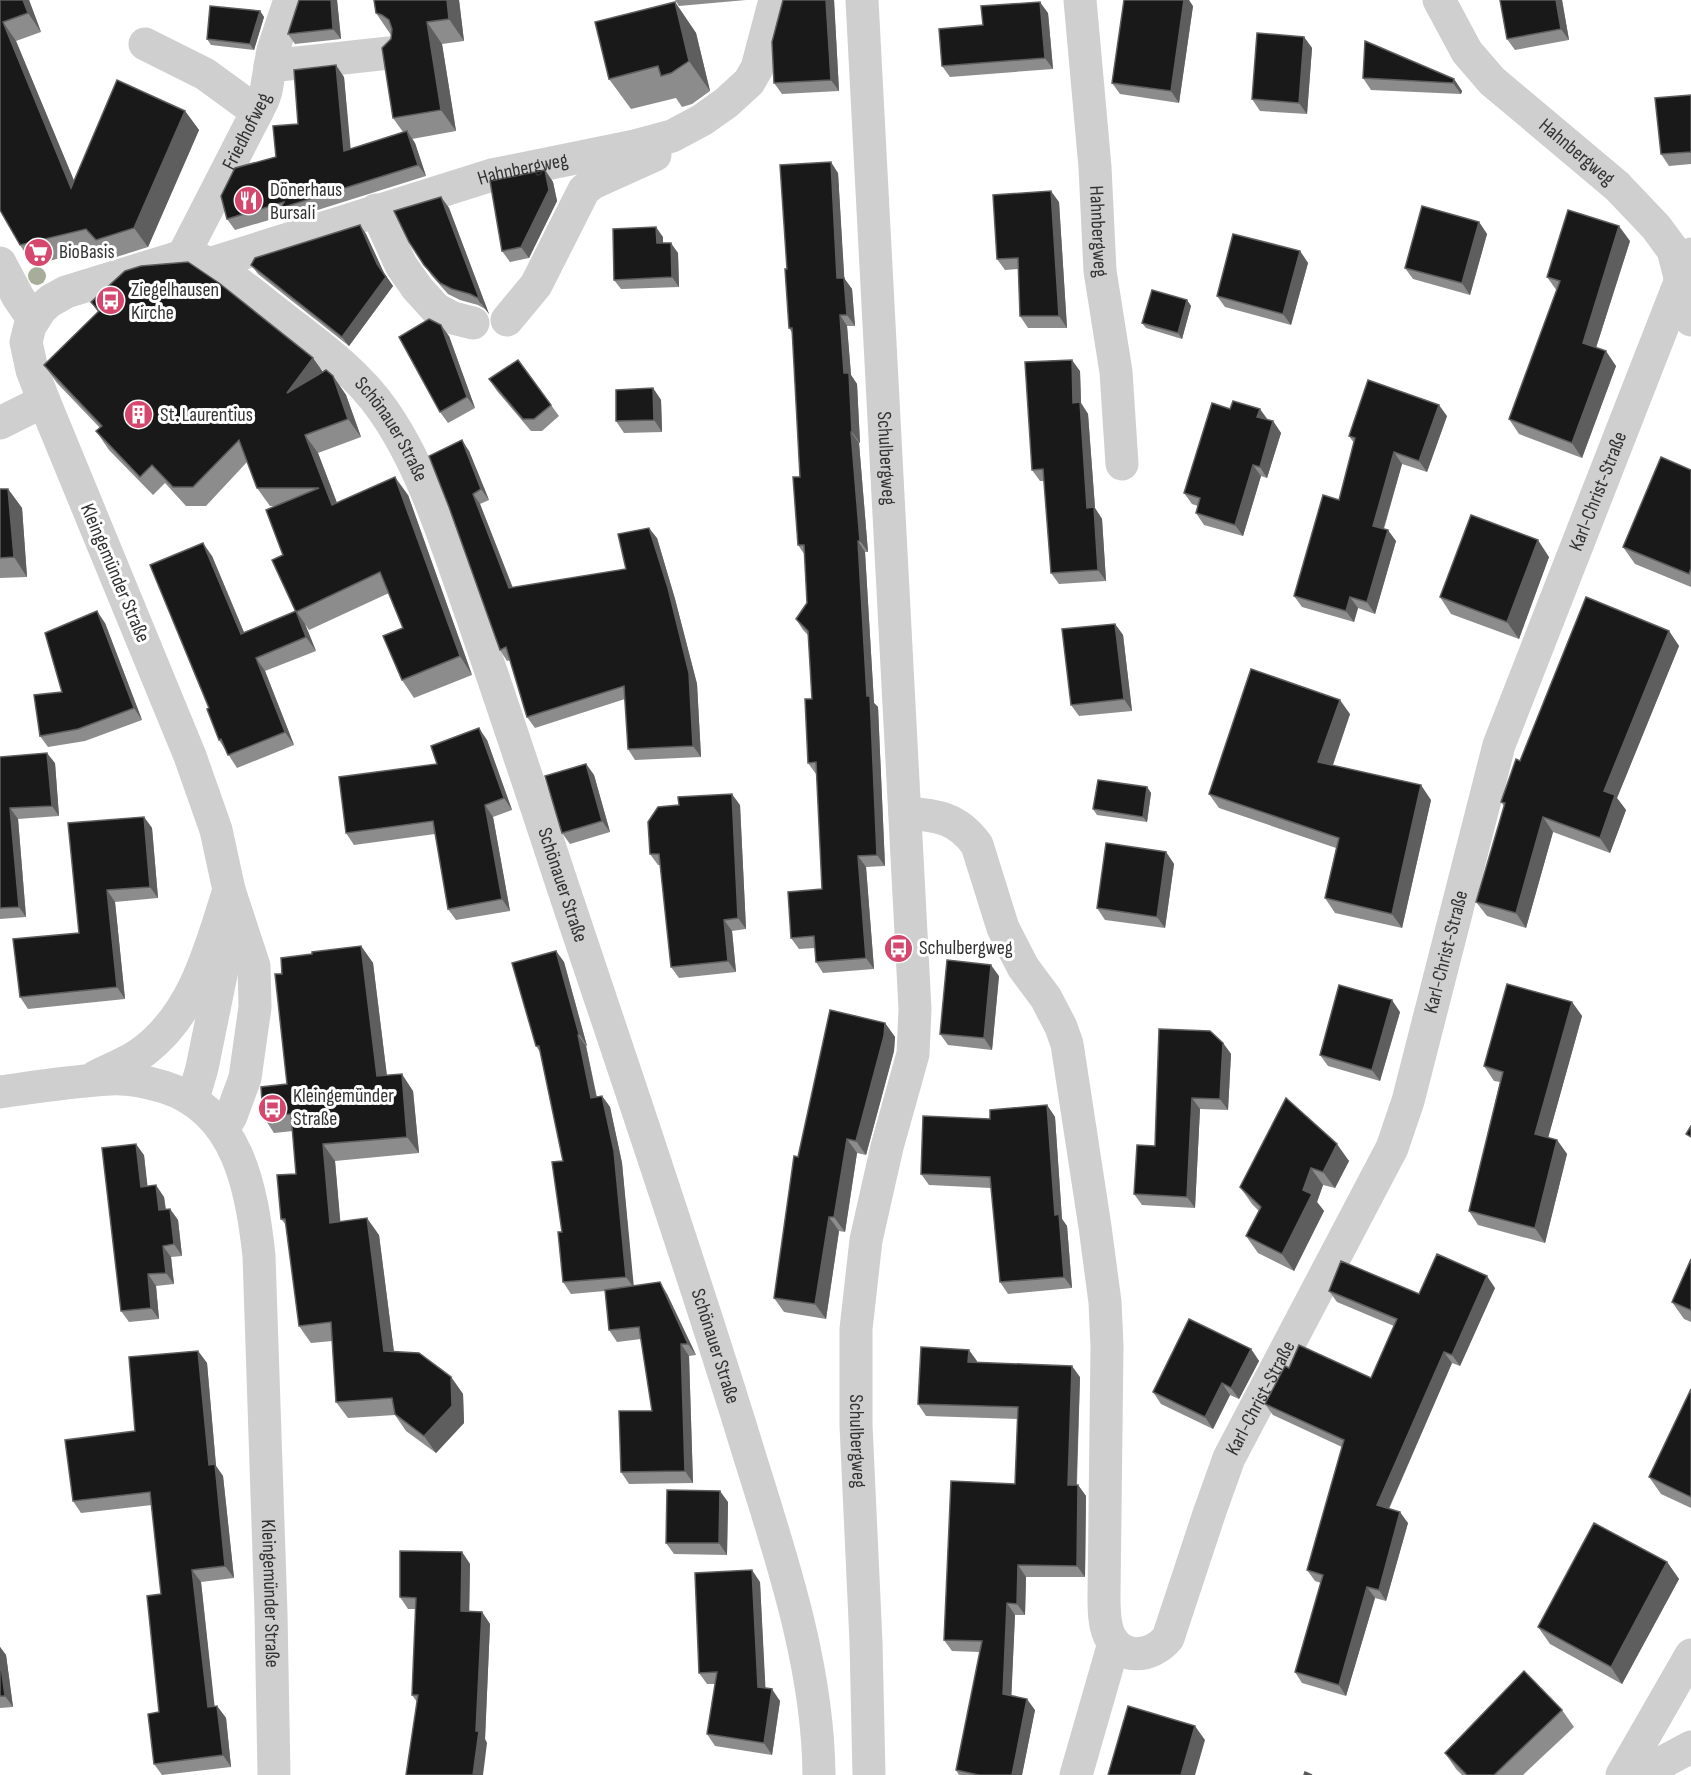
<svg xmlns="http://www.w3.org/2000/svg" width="1691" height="1775" font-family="'Sofia Sans Condensed',sans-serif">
  <rect width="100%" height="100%" fill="#fff"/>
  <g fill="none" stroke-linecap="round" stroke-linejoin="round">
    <g stroke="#cfcfcf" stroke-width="33">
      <path id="s1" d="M862,0L915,1009L913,1054L887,1147L866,1240L856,1329V1425L866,1642L869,1775"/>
      <path id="s2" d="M1080,0L1095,167L1100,271L1116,372L1122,464"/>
      <path id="s3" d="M1439,0L1467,52L1492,81L1617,186L1656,227L1673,250L1691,320"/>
      <polyline points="145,44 205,74 257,112"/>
      <polyline points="270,66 389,53"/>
      <polyline points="376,210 401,265 417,288 436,309 453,318 473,323"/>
      <path id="s4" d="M183,256L263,100L266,91L273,50L290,0"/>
      <polyline points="0,263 18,297 33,319"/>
      <path id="s5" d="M209,264L492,175L635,146L672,136L702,120L726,103L749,82L757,68L775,0"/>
      <polyline points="507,320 536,285 584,190 593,183 655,155"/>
      <polyline points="0,423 44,401"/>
      <path id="s6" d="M905,813C937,815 958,818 977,845L1003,928L1023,967L1046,998L1061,1027L1067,1044L1095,1227L1105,1302L1107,1346L1104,1596C1104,1609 1104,1623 1109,1635C1121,1661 1151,1658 1168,1638L1210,1511L1229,1458L1392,1148L1408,1101L1499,745L1691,254"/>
      <path d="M95,1077C110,1069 130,1062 144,1051C195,1012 210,949 229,890"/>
      <path id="s7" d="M0,1092C36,1087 73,1081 110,1079C128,1078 147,1082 164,1087C238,1110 252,1189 259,1256L271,1613L274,1775"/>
      <polyline points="193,1099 202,1068 225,955"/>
      <path id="s8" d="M223,1129L231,1116L245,1078L255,1007L254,966L229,890L216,830L190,756L44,401L32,370L26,342L30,326L41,309L50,301L66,292L183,256C192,258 200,259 208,263C232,276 255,296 277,313C314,342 355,370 383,410C421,464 443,534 465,596C498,690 529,784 560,878C621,1061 684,1244 741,1428C775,1540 818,1656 819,1775"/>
      <polyline points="1076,1775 1114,1643"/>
      <polyline points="1622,1775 1691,1655"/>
      <polyline points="1644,1775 1663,1762 1691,1747"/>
    </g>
  </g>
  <circle fill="#a6ad98" cx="37" cy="276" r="9"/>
  <g fill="#8c8c8c">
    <polygon points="0,0 29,0 41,32 16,41 74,181 185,111 199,130 148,247 110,259 100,248 33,265 20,245"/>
    <polygon points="337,0 341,39 295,44 288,34"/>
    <polygon points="459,0 464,41 442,44 456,131 412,139 415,143 426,176 289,219 286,215 235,230 227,219 276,157 298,124 344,77 350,149 403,132 393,118 391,39 391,35 376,13"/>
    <polygon points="675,0 746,0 679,6"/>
    <polygon points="783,0 834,0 839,91 782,94 774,83"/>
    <polygon points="1500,0 1562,0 1569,40 1515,50 1507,39"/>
    <polygon points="675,2 696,33 710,91 692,104 682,107 676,98 631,109 609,79"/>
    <polygon points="1193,6 1179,103 1120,94 1112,83"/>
    <polygon points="260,11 264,17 254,50 211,45 207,39"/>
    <polygon points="1048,13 1053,69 950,77 942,66 983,25"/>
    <polygon points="1304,37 1312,48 1307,114 1260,111 1252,99"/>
    <polygon points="1363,78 1454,79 1462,91 1461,94 1371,90"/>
    <polygon points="1691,95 1691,164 1669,166 1661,154"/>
    <polygon points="545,170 553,182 557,201 529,258 510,262 502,251"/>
    <polygon points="838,173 844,278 852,289 855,326 847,326 851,375 857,384 860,443 859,443 868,552 865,552 874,703 878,707 885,866 866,867 874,969 823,973 816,962 815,948 799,949 791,938 822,889 817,774 816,774 808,763 812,699 808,635 803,630 796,619 807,603 805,555 798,545 800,477 793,334 789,328 787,269"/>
    <polygon points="441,197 449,208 489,314 485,309 478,305 460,300 448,294 432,276 409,242"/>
    <polygon points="1059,202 1067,328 1028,328 1020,316 1018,269 1005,270 997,259"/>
    <polygon points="1479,222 1487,234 1470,295 1413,279 1405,268"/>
    <polygon points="360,225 366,234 384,273 393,286 349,346 258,274 251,265"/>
    <polygon points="663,237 663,243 678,253 679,287 621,289 614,280"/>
    <polygon points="1630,241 1596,348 1616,366 1582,458 1519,434 1509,419 1557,291 1547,277"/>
    <polygon points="1300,251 1308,263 1291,325 1225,307 1217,296"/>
    <polygon points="1187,300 1191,306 1182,339 1146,328 1142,323"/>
    <polygon points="91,302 323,372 333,376 346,395 361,437 318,453 337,503 408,495 472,675 414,698 402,680 403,628 389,593 309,630 305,624 316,651 265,671 294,745 237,768 219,740 209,708 212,556 244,632 296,611 283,555 276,506 270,506 257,488 247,462 206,506 186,506 165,483 153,495 109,450 96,431 100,428 57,383 44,365 98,312"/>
    <polygon points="449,336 475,408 448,423 440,412"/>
    <polygon points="518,360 559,416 542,431 531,431 497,391 489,379"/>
    <polygon points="1080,371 1081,403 1088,414 1095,508 1102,519 1106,581 1059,584 1051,573 1044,481 1040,481 1032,470"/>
    <polygon points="653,388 661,400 662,432 624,433 616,421"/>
    <polygon points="1447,416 1427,472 1402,464 1384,529 1396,541 1375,614 1358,608 1354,622 1302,607 1294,596 1339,500 1354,443 1349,436"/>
    <polygon points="1267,420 1273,421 1281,433 1267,478 1261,476 1243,536 1204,525 1196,513 1198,506 1192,504 1184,493"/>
    <polygon points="469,451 489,500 480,504 513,588 626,569 657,538 675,599 697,684 701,757 635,760 628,749 625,699 535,728 527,717 510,660 507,661 500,650 449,507"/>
    <polygon points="1691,470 1691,587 1635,564 1623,547"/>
    <polygon points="0,489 8,489 22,508 27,577 0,578"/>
    <polygon points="1549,557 1519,639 1451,614 1440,597"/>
    <polygon points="105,623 142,720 85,741 48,747 40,736 62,692"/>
    <polygon points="1115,624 1123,635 1132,711 1079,716 1071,705"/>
    <polygon points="1669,631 1679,646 1617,798 1626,810 1610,853 1553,832 1526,928 1487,916 1476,902 1504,806 1501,802 1520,761"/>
    <polygon points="1350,714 1333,765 1431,800 1402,928 1335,913 1325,898 1336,848 1219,808 1209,794"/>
    <polygon points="487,740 512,810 493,817 510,911 456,920 448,909 435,834 354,845 346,833 437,764"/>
    <polygon points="0,757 55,763 59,816 18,819 26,917 0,919"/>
    <polygon points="586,764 594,775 610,832 570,844 562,833"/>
    <polygon points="1147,787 1151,793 1147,822 1097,815 1093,809"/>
    <polygon points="740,805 746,929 732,931 736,972 679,978 671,967 660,865 658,865 650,854"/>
    <polygon points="144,817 152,828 158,898 115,902 125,999 28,1009 20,997 79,933"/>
    <polygon points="1166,852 1174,864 1165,928 1105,920 1097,908"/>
    <polygon points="361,946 373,963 387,1076 413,1091 419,1153 335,1161 340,1222 379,1235 394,1352 451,1377 463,1394 464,1423 436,1453 406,1431 395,1415 348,1418 336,1402 332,1341 311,1343 299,1326 286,1225 281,1219 296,1174 293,1131 274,1133 263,1116 287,1084 282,974 312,954"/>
    <polygon points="556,951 564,962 587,1046 586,1046 597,1097 602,1096 610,1107 622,1163 633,1286 667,1294 696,1355 689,1356 693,1483 629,1484 621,1472 652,1411 641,1339 617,1342 609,1330 605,1291 571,1294 563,1282 562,1232 563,1161 540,1052 536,1046"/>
    <polygon points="999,976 992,1050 948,1045 940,1034"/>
    <polygon points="1572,1002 1582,1016 1548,1138 1557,1140 1567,1154 1545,1243 1478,1225 1469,1211 1500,1082 1494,1081 1484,1066"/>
    <polygon points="1400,1012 1380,1081 1328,1066 1320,1055"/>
    <polygon points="885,1023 895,1037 894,1051 866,1155 857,1153 845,1232 839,1231 826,1319 784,1312 774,1298 798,1157"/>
    <polygon points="1223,1043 1231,1054 1228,1110 1200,1109 1195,1208 1142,1205 1134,1194 1155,1146"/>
    <polygon points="1286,1098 1349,1161 1335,1188 1323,1185 1317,1202 1324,1211 1294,1271 1258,1253 1246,1236 1259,1211 1252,1204 1240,1187"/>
    <polygon points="1047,1105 1055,1117 1062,1219 1067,1226 1072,1288 1008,1294 1000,1282 991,1188 929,1185 921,1174 990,1119"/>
    <polygon points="144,1155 147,1186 164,1197 166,1209 170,1209 178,1220 182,1256 171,1257 174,1284 156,1286 159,1319 129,1322 121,1311"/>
    <polygon points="1691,1259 1691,1322 1684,1319 1672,1302"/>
    <polygon points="1495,1288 1460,1366 1452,1363 1389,1509 1408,1523 1386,1601 1375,1598 1346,1696 1302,1683 1295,1672 1321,1583 1315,1581 1307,1570 1342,1447 1273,1415 1265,1404 1371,1378 1394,1326 1337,1302 1329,1291 1419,1294"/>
    <polygon points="1251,1349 1259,1361 1239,1399 1230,1395 1213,1429 1161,1404 1153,1392"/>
    <polygon points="198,1351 207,1363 216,1466 223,1476 234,1578 201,1582 214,1706 217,1706 226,1718 231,1767 162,1775 154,1764 159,1712 161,1594 152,1505 81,1513 73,1501 135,1431"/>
    <polygon points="977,1361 976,1362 1080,1377 1077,1485 1078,1485 1086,1496 1085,1577 1026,1577 1025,1615 1015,1615 1011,1696 1035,1710 1022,1775 959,1775 956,1770 980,1652 952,1651 944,1640 1015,1484 1018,1419 926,1416 918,1404"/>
    <polygon points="1691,1389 1691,1508 1661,1494 1649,1477"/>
    <polygon points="728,1502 727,1555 674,1554 666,1543"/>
    <polygon points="462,1552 470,1564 469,1612 482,1612 490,1624 485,1739 487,1743 417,1702 412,1695 416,1609 408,1609 400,1597"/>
    <polygon points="1667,1562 1679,1579 1622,1684 1550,1644 1538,1627"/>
    <polygon points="760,1582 765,1688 780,1701 772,1755 715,1746 707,1734 715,1684 707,1684 699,1673"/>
    <polygon points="0,1647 6,1655 13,1707 0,1708"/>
    <polygon points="1562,1710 1574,1727 1523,1775 1462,1775 1456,1769 1445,1753"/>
  </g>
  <g fill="#5e5e5e">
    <polygon points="23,0 29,0 41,32 28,13"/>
    <polygon points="331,0 337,0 341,39 333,29"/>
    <polygon points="447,0 459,0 464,41 449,19"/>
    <polygon points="826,0 834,0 839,91 831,80"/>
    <polygon points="1184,0 1189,0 1193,6 1179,103 1171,91"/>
    <polygon points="1556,0 1562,0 1569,40 1561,29"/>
    <polygon points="675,2 696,33 710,91 689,61"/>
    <polygon points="1040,2 1048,13 1053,69 1045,58"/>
    <polygon points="260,11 264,17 254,50 250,44"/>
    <polygon points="3,22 16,41 85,207 71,188"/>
    <polygon points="427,22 442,44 456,131 441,110"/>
    <polygon points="1304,37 1312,48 1307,114 1299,103"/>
    <polygon points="336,65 344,77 352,163 344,151"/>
    <polygon points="1454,79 1462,91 1461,94 1453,83"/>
    <polygon points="185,111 199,130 148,247 134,228"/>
    <polygon points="407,131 415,143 426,176 418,165"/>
    <polygon points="831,162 838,173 845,289 837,278"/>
    <polygon points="545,170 553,182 557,201 529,258 521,247"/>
    <polygon points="1051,191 1059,202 1067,328 1059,316"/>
    <polygon points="441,197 449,208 489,314 481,303"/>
    <polygon points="1479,222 1487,234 1470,295 1462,283"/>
    <polygon points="360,225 366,234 384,273 393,286 349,346 342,337 377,264"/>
    <polygon points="1619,226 1630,241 1593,357 1583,343"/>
    <polygon points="656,227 663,237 663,253 657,243"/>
    <polygon points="671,243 678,253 679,287 672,277"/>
    <polygon points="1300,251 1308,263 1291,325 1283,314"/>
    <polygon points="844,278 852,289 855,326 847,315"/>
    <polygon points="1187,300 1191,306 1182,339 1178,333"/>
    <polygon points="840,315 847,326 851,375 857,384 860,443 852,432 844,373"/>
    <polygon points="441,325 449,336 475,408 467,397"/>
    <polygon points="1606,351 1616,366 1582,458 1572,443"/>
    <polygon points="313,358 326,376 287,393"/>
    <polygon points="1072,360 1080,371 1081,403 1088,414 1095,508 1102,519 1106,581 1098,570 1087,508 1073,403"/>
    <polygon points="333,376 346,395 361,437 348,419"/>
    <polygon points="653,388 661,400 662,432 654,420"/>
    <polygon points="1439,405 1447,416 1427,472 1419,461"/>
    <polygon points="1260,409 1268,420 1257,417"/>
    <polygon points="1273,421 1281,433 1267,478 1260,467"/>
    <polygon points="851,432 859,443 868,552 860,541"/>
    <polygon points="305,435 318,453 345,524 332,505"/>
    <polygon points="462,440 469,451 489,500 481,489"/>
    <polygon points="1394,452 1402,464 1381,537 1373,526"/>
    <polygon points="1253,465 1261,476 1243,536 1235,525"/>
    <polygon points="395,477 408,495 472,675 460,656"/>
    <polygon points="8,489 22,508 27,577 14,557"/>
    <polygon points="473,494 480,504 517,599 509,588"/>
    <polygon points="649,528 657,538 675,599 697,684 701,757 693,746"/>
    <polygon points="1388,530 1396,541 1375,614 1367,602"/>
    <polygon points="1538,540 1549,557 1519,639 1507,622"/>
    <polygon points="858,541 865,552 874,703 878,707 885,866 877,855"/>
    <polygon points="203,543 212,556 250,647 241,634"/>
    <polygon points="1350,597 1358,608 1354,622 1346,611"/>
    <polygon points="97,611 105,623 142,720 134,708"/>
    <polygon points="296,611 305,624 316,651 306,637"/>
    <polygon points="1115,624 1123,635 1132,711 1124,699"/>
    <polygon points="1669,631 1679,646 1617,798 1626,810 1610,853 1600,838 1604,791"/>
    <polygon points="256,658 265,671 294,745 285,732"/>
    <polygon points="1340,700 1350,714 1329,776 1318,762"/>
    <polygon points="479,728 487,740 512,810 504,798"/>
    <polygon points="47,753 55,763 59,816 52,806"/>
    <polygon points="586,764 594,775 610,832 602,821"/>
    <polygon points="1421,785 1431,800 1402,928 1392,914"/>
    <polygon points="1147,787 1151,793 1147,822 1143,817"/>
    <polygon points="732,794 740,805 746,929 738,918"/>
    <polygon points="485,805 493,817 510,911 502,899"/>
    <polygon points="10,808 18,819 26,917 19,907"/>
    <polygon points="144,817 152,828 158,898 150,887"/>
    <polygon points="1543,817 1553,832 1526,928 1516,913"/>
    <polygon points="1166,852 1174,864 1165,928 1157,917"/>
    <polygon points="858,856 866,867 874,969 866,958"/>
    <polygon points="107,890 115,902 125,999 117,987"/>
    <polygon points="724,920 732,931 736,972 728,961"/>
    <polygon points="361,946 373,963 389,1093 377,1076"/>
    <polygon points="556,951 564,962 587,1046 579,1034"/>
    <polygon points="991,965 999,976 992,1050 984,1038"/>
    <polygon points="1392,1000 1400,1012 1380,1081 1372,1070"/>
    <polygon points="1572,1002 1582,1016 1545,1149 1535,1134"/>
    <polygon points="885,1023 895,1037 894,1051 866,1155 856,1141"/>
    <polygon points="578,1035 586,1046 599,1110 591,1098"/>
    <polygon points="1223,1043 1231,1054 1228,1110 1220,1099"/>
    <polygon points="402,1074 413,1091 419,1153 407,1137"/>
    <polygon points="602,1096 610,1107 622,1163 634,1288 626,1277"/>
    <polygon points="1192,1098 1200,1109 1195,1208 1187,1197"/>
    <polygon points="1047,1105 1055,1117 1062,1219 1067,1226 1072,1288 1064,1277 1055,1215"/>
    <polygon points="847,1139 857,1153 845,1232 834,1217"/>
    <polygon points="1557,1140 1567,1154 1545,1243 1535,1228"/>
    <polygon points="136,1144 144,1155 149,1199 141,1187"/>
    <polygon points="323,1144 335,1161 342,1240 330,1223"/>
    <polygon points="1337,1144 1349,1161 1335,1188 1323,1172"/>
    <polygon points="1311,1168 1323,1185 1317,1202 1324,1211 1294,1271 1282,1254"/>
    <polygon points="156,1185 164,1197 167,1221 159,1210"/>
    <polygon points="170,1209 178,1220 182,1256 174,1244"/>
    <polygon points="829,1217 839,1231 826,1319 815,1304"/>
    <polygon points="367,1218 379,1235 396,1368 384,1351"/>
    <polygon points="163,1246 171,1257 174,1284 166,1273"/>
    <polygon points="148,1274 156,1286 159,1319 151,1308"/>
    <polygon points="1487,1276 1495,1288 1460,1366 1452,1355"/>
    <polygon points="660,1282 667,1294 696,1355 688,1344"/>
    <polygon points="681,1344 689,1356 693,1483 685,1471"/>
    <polygon points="1251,1349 1259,1361 1239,1399 1231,1388"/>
    <polygon points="969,1350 977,1361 976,1373 968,1362"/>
    <polygon points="198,1351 207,1363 216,1466 223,1476 234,1578 225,1566 209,1465"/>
    <polygon points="1444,1352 1452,1363 1385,1517 1377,1505"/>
    <polygon points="1072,1366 1080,1377 1076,1496 1068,1485"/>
    <polygon points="451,1377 463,1394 464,1423 436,1453 424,1436"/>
    <polygon points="1222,1383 1230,1395 1213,1429 1205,1417"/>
    <polygon points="1078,1485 1086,1496 1085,1577 1077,1566"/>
    <polygon points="720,1491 728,1502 727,1555 719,1543"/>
    <polygon points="1400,1512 1408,1523 1386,1601 1379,1590"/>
    <polygon points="462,1552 470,1564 469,1623 461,1611"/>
    <polygon points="1667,1562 1679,1579 1622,1684 1611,1667"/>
    <polygon points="1018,1565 1026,1577 1025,1615 1017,1604"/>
    <polygon points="192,1570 201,1582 216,1719 208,1707"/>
    <polygon points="752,1570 760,1582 766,1698 758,1687"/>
    <polygon points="1367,1587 1375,1598 1346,1696 1339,1685"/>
    <polygon points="1007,1603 1015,1615 1011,1705 1003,1694"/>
    <polygon points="482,1612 490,1624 485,1739 487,1743 483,1775 473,1775 476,1731"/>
    <polygon points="0,1647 6,1655 13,1707 5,1696 0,1659"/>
    <polygon points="772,1689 780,1701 772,1755 764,1743"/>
    <polygon points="1027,1699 1035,1710 1022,1775 1012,1775"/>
    <polygon points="217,1706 226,1718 231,1767 223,1755"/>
    <polygon points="1195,1726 1205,1740 1195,1775 1181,1775"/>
  </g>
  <g fill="#191919" stroke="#5e5e5e" stroke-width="1.5">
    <polygon points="0,0 23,0 28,13 3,22 71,188 117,80 185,111 134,228 96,240 86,229 20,245 0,210"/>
    <polygon points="299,0 331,0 333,29 288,34"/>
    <polygon points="374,0 447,0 449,19 427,22 441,110 393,118 382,48 391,39 392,29 389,20 382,15 376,13"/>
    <polygon points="783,0 826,0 831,80 774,83 772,42"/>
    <polygon points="1124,0 1184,0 1171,91 1112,83"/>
    <polygon points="1500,0 1556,0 1561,29 1507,39"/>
    <polygon points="675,2 689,61 671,73 661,76 658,66 609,79 595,22"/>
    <polygon points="1040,2 1045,58 942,66 939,29 983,25 981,6"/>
    <polygon points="210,6 260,11 250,44 207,39"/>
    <polygon points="1257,33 1304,37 1299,103 1252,99"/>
    <polygon points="1365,41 1454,79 1453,83 1363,78"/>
    <polygon points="336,65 344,151 407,131 418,165 281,208 284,202 227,219 221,196 235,168 276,157 273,126 298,124 294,70"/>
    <polygon points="1691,95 1691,152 1661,154 1655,98"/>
    <polygon points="831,162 837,278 844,278 847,315 840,315 844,373 849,373 852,432 851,432 860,541 858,541 867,696 870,696 877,855 858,856 866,958 816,962 814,936 791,938 788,892 822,889 816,762 808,763 805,699 812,699 808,631 796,619 807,603 804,545 798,545 793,477 800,477 792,328 789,328 785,269 787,269 780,165"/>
    <polygon points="545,170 549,190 521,247 502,251 490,181"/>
    <polygon points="1051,191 1059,316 1020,316 1018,258 997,259 993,195"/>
    <polygon points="441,197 481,303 478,298 470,294 452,289 440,283 424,265 409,242 394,211"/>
    <polygon points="1422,206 1479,222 1462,283 1405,268"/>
    <polygon points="1568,210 1619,226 1583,343 1606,351 1572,443 1509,419 1560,281 1547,277"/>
    <polygon points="360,225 377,264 386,277 342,337 251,265 255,258"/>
    <polygon points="656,227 657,243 671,243 672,277 614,280 613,229"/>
    <polygon points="1233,234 1300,251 1283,314 1217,296"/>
    <polygon points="188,262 219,283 313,358 287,393 326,370 333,376 348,419 305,435 332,505 395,477 460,656 402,680 383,636 403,628 380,572 296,612 272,560 283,555 266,510 319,488 257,488 239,440 193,487 173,487 152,465 140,477 96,431 102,426 44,365 99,311 91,302 125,271 141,266"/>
    <polygon points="1152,290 1187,300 1178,333 1142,323"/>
    <polygon points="429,319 441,325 467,397 440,412 399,337"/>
    <polygon points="518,360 551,405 534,419 523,419 489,379"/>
    <polygon points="1072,360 1073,403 1080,402 1087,508 1094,507 1098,570 1051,573 1043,469 1032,470 1025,362"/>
    <polygon points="1368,380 1439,405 1419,461 1394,452 1373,526 1388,530 1367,602 1350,597 1346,611 1294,596 1323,495 1339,500 1355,438 1349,436"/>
    <polygon points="653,388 654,420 616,421 616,390"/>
    <polygon points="1233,401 1260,409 1257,417 1273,421 1260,467 1253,465 1235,525 1196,513 1200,498 1184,493 1212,403 1230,409"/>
    <polygon points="462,440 481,489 473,494 509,588 626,569 618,534 649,528 668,588 689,673 693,746 628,749 624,686 527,717 506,647 500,650 449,507 429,456"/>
    <polygon points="1661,457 1691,470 1691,568 1689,574 1623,547"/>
    <polygon points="0,489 8,489 14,557 0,558"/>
    <polygon points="1471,515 1538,540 1507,622 1440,597"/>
    <polygon points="203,543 241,634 296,611 306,637 256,658 285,732 228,755 221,739 219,740 207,709 209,708 150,565"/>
    <polygon points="1586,597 1669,631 1604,791 1615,795 1600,838 1543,817 1516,913 1476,902 1505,803 1501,802 1516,759 1520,761"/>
    <polygon points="97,611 134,708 78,729 40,736 34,695 62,692 45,633"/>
    <polygon points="1115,624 1124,699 1071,705 1062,629"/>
    <polygon points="1251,669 1340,700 1318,762 1421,785 1392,914 1325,898 1339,838 1209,794"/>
    <polygon points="479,728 504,798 485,805 502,899 448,909 433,821 346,833 339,777 437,764 431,746"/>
    <polygon points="47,753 52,806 10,808 19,907 0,908 0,757"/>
    <polygon points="586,764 602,821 562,833 545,776"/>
    <polygon points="1098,780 1147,787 1143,817 1093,809"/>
    <polygon points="732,794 738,918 724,920 728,961 671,967 659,854 650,854 648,822 658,807 679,805 678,797"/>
    <polygon points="144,817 150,887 107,890 117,987 20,997 13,939 79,933 68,823"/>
    <polygon points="1106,843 1166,852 1157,917 1097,908"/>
    <polygon points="361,946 377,1076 402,1074 407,1137 323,1144 330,1223 367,1218 384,1351 419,1353 451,1377 452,1406 424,1436 395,1414 392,1398 336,1402 331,1322 299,1326 285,1219 281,1219 277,1175 296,1174 291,1114 263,1116 261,1087 287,1084 275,974 282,974 281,958 312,954 312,952"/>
    <polygon points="556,951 579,1034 578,1035 591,1098 602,1096 614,1151 626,1277 563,1282 558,1232 562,1232 552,1162 563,1161 539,1046 536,1046 512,963"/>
    <polygon points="947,960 991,965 984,1038 940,1034"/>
    <polygon points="1507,984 1572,1002 1535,1134 1557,1140 1535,1228 1469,1211 1503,1072 1484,1066"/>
    <polygon points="1339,985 1392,1000 1372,1070 1320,1055"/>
    <polygon points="830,1010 885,1023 884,1036 856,1141 847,1139 834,1217 829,1217 815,1304 774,1298 794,1156 798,1157"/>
    <polygon points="1159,1029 1210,1031 1223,1043 1220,1099 1192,1098 1187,1197 1134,1194 1137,1145 1155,1146"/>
    <polygon points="1286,1098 1337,1144 1323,1172 1311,1168 1303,1190 1312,1194 1282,1254 1246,1236 1261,1207 1240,1187"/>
    <polygon points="1047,1105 1055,1215 1059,1214 1064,1277 1000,1282 990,1177 921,1174 923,1116 990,1119 990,1110"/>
    <polygon points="1691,1126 1691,1137 1686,1134"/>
    <polygon points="136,1144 141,1187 156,1185 159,1210 170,1209 174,1244 163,1246 166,1273 148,1274 151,1308 121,1311 102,1148"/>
    <polygon points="1437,1254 1487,1276 1452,1355 1444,1352 1377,1505 1400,1512 1379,1590 1367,1587 1339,1685 1295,1672 1323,1575 1307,1570 1344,1440 1265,1404 1285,1366 1289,1368 1299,1345 1371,1378 1397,1319 1329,1291 1341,1261 1419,1294"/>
    <polygon points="1691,1259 1691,1310 1672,1302"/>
    <polygon points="660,1282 688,1344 681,1344 685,1471 621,1472 619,1411 652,1411 639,1327 609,1330 605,1290"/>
    <polygon points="1189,1319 1251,1349 1231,1388 1222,1383 1205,1417 1153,1392"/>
    <polygon points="921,1347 969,1350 968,1362 1072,1366 1068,1485 1078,1485 1077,1566 1018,1565 1017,1604 1007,1603 1003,1694 1027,1699 1012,1775 979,1775 956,1770 982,1641 944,1640 951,1481 1015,1484 1018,1407 918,1404"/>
    <polygon points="198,1351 209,1465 215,1464 225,1566 192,1570 208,1707 217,1706 223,1755 154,1764 148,1714 159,1712 147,1596 161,1594 150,1492 73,1501 65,1440 135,1431 129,1357"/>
    <polygon points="1691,1389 1691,1497 1649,1477"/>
    <polygon points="667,1490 720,1491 719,1543 666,1543"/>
    <polygon points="1594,1523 1667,1562 1611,1667 1538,1627"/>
    <polygon points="400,1551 462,1552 461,1611 482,1612 476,1731 479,1731 473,1775 406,1775 418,1695 412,1695 416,1598 400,1597"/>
    <polygon points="752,1570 758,1687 772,1689 764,1743 707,1734 717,1672 699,1673 695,1573"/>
    <polygon points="0,1659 5,1696 0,1696"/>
    <polygon points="1524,1671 1562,1710 1494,1775 1467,1775 1445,1753"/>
    <polygon points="1128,1706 1195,1726 1181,1775 1108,1775"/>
    <polygon points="1305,1772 1312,1775 1304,1775"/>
  </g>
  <defs>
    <symbol id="restaurant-disc" viewBox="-11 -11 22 22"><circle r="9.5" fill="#d6476e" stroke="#fff"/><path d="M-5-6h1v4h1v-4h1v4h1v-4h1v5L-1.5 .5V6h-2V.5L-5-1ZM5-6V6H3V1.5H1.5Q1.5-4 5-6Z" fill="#fff"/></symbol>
    <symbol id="supermarket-disc" viewBox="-11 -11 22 22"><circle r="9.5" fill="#d6476e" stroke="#fff"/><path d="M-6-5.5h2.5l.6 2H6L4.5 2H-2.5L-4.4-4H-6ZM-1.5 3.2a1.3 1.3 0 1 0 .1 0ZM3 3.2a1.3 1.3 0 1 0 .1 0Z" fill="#fff"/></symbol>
    <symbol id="bus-disc" viewBox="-11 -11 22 22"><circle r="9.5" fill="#d6476e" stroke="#fff"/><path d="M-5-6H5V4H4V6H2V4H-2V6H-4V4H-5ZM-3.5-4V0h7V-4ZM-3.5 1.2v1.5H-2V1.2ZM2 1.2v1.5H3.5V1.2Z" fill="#fff"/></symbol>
    <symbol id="building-disc" viewBox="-11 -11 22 22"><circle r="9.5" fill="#d6476e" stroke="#fff"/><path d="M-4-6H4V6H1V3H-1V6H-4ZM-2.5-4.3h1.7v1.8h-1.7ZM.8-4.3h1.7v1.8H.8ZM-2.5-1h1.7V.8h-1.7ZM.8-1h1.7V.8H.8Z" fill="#fff"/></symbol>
  </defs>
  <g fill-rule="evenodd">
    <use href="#restaurant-disc" x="232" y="184" width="33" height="33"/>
    <use href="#supermarket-disc" x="22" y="236" width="33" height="33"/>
    <use href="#bus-disc" x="94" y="284" width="33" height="33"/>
    <use href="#building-disc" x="122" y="398" width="33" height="33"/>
    <use href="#bus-disc" x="882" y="932" width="33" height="33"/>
    <use href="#bus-disc" x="256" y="1092" width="33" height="33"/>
  </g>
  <g text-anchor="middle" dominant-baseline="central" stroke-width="6" stroke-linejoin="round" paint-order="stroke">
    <g font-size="20" fill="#323232" stroke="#fff">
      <text stroke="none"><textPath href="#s4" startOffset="140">Friedhofweg</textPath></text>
      <text stroke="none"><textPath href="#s3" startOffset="208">Hahnbergweg</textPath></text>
      <text stroke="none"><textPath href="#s5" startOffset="328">Hahnbergweg</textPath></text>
      <text stroke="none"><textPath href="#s2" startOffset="232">Hahnbergweg</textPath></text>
      <text stroke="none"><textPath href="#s8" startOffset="1300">Schönauer Straße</textPath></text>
      <text stroke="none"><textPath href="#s1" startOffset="459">Schulbergweg</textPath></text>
      <text stroke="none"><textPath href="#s6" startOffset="2198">Karl-Christ-Straße</textPath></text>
      <text transform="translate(115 573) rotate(67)">Kleingemünder Straße</text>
      <text stroke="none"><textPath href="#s8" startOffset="1788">Schönauer Straße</textPath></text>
      <text stroke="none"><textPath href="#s6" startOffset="1712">Karl-Christ-Straße</textPath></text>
      <text stroke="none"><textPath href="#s8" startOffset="2274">Schönauer Straße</textPath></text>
      <text stroke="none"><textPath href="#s6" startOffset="1226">Karl-Christ-Straße</textPath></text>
      <text stroke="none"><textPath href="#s1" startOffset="1449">Schulbergweg</textPath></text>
      <text stroke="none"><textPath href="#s7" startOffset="710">Kleingemünder Straße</textPath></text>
    </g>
    <g font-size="20" fill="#323232" stroke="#fff" text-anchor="start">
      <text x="270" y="190">Dönerhaus<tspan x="270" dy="23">Bursali</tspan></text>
      <text x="59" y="252">BioBasis</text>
      <text x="131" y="290">Ziegelhausen<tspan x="131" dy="23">Kirche</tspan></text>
      <text x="160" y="415">St. Laurentius</text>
      <text x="919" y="948">Schulbergweg</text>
      <text x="293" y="1096">Kleingemünder<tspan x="293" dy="23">Straße</tspan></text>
    </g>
  </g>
</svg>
